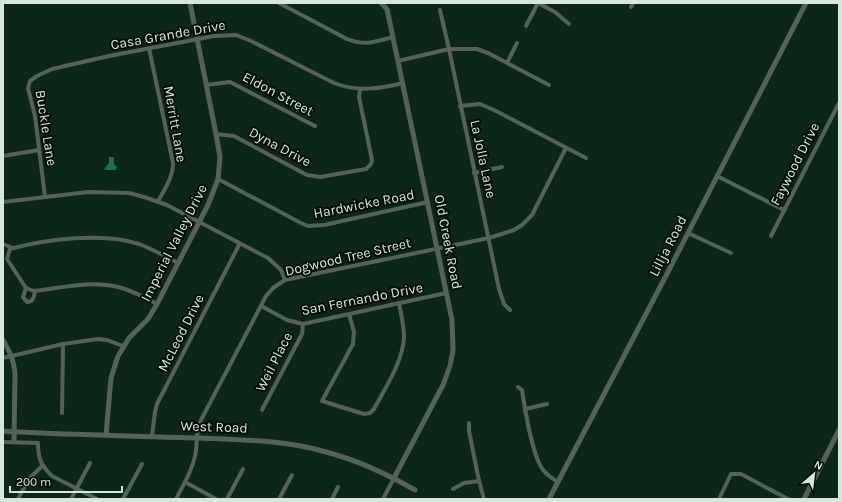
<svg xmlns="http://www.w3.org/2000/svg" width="842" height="502" font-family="Karla,sans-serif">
  <rect width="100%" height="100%" fill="#0c271a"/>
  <polygon fill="#1d714c" points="109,157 114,157 114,164 117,167 116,170 107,170 104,169 109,163"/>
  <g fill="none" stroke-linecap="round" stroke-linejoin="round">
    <g stroke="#55615a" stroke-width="4">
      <path d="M279,3L347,39C365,46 375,42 393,37"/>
      <polyline points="538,3 555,12 569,24"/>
      <polyline points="631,7 633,3"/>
      <polyline points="440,10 449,49 499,289 504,304 510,310"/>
      <polyline points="526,26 538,3"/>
      <path d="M149,48L173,163C173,177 165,189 158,201"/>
      <polyline points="398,61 449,49 477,49 488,53 549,85"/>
      <polyline points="507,63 517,43"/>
      <polyline points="206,85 230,82 315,126"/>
      <polyline points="460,106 480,104 494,110 586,158"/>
      <polyline points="216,134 234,136 307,175 320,177 366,169 371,164 372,160 359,97 360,90"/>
      <polyline points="3,156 39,150"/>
      <polyline points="474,173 502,167"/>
      <polyline points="717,176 784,210"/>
      <polyline points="218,179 301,223 308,226 324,225 428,202"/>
      <path d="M45,197L35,116L28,88L30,81L37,76L52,69L109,56L214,36L236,35L251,41L334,83C357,92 379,89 403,83"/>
      <polyline points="3,202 88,192 129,193 144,197 167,205 268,258 281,270 285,280"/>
      <polyline points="688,233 731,253"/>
      <polyline points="771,236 839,103"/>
      <polyline points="3,244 13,248"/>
      <path d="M26,288L23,297L27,302C34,302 34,296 35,291"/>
      <path d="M157,304C145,298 132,290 118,287C91,280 61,288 34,291L26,288L7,259L10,249C46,239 103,232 139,244C152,249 165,256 178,263"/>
      <polyline points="261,306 287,320 303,324 446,293"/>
      <path d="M349,314L354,332L353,344L322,401L364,414L370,413L374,409C385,388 403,362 404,337C404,326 401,314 399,303"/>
      <polyline points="3,358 63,344 98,339 107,340 123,346"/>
      <path d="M518,387L522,390C525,409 532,457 544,471C548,476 553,479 558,482"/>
      <polyline points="525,409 547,404"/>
      <polyline points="262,410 302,334 303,324"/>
      <polyline points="62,413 63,344"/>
      <polyline points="469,423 469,431 479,481 484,499"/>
      <polyline points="152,436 155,412 157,404 240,243"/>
      <path d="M3,442L38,443C38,459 41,465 52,476L97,499"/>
      <polyline points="185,482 216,499"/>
      <polyline points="453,489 464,483 479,481"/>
      <polyline points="18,499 29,479 42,466"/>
      <polyline points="71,499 90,463"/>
      <polyline points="123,499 142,464"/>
      <path d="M176,499C183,485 192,472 195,456C198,444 195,432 201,420L266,296L273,288L285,280L489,238L514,230L522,225L532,215L566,148"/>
      <polyline points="227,499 243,469"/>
      <polyline points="279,499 292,475"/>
      <polyline points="332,499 338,487"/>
      <polyline points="383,499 394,478"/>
      <polyline points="719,499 731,474 741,474 788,499"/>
    </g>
    <g stroke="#55615a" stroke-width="5">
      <polyline points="381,3 387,9 452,320 453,350 450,366 443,385 394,478"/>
      <path d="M3,340C10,351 14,360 15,373L14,442"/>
      <path d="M3,431C68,435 134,436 200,438C242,440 285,440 326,452C357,460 387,474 415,490"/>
      <polyline points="106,435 111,378 118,356 129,338 148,319 157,304 208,205 218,179 220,157 216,134 190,3"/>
      <polyline points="549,499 669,270 806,3"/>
      <polyline points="804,499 839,430"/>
    </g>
  </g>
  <g text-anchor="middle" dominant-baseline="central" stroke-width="4" stroke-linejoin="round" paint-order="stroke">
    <g font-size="14" fill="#d7e7dd" stroke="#040d08">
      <text transform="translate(168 35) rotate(-10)">Casa Grande Drive</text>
      <text transform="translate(278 94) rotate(28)">Eldon Street</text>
      <text transform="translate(175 124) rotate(80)">Merritt Lane</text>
      <text transform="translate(46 128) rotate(81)">Buckle Lane</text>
      <text transform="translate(280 147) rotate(28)">Dyna Drive</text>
      <text transform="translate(483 159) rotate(78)">La Jolla Lane</text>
      <text transform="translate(795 164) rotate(-63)">Faywood Drive</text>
      <text transform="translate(364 204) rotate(-11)">Hardwicke Road</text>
      <text transform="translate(448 242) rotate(79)">Old Creek Road</text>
      <text transform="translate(174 243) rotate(-63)">Imperial Valley Drive</text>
      <text transform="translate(668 246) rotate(-63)">Lillja Road</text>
      <text transform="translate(348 257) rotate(-13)">Dogwood Tree Street</text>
      <text transform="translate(362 299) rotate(-11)">San Fernando Drive</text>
      <text transform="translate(181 333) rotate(-63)">McLeod Drive</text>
      <text transform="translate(274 362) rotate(-63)">Weil Place</text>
      <text transform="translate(214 427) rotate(2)">West Road</text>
    </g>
  </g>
  <rect width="842" height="502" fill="none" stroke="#d7e7dd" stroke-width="8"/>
  <g transform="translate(814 474) rotate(28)" stroke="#040d08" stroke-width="3" paint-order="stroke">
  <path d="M0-3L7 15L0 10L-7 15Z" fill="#d7e7dd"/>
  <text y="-6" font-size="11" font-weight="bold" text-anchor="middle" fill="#d7e7dd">N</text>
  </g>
  <path d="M10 486v6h112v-6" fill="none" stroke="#d7e7dd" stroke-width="2"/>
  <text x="16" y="486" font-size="12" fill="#d7e7dd" stroke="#040d08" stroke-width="3" paint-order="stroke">200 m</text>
</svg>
